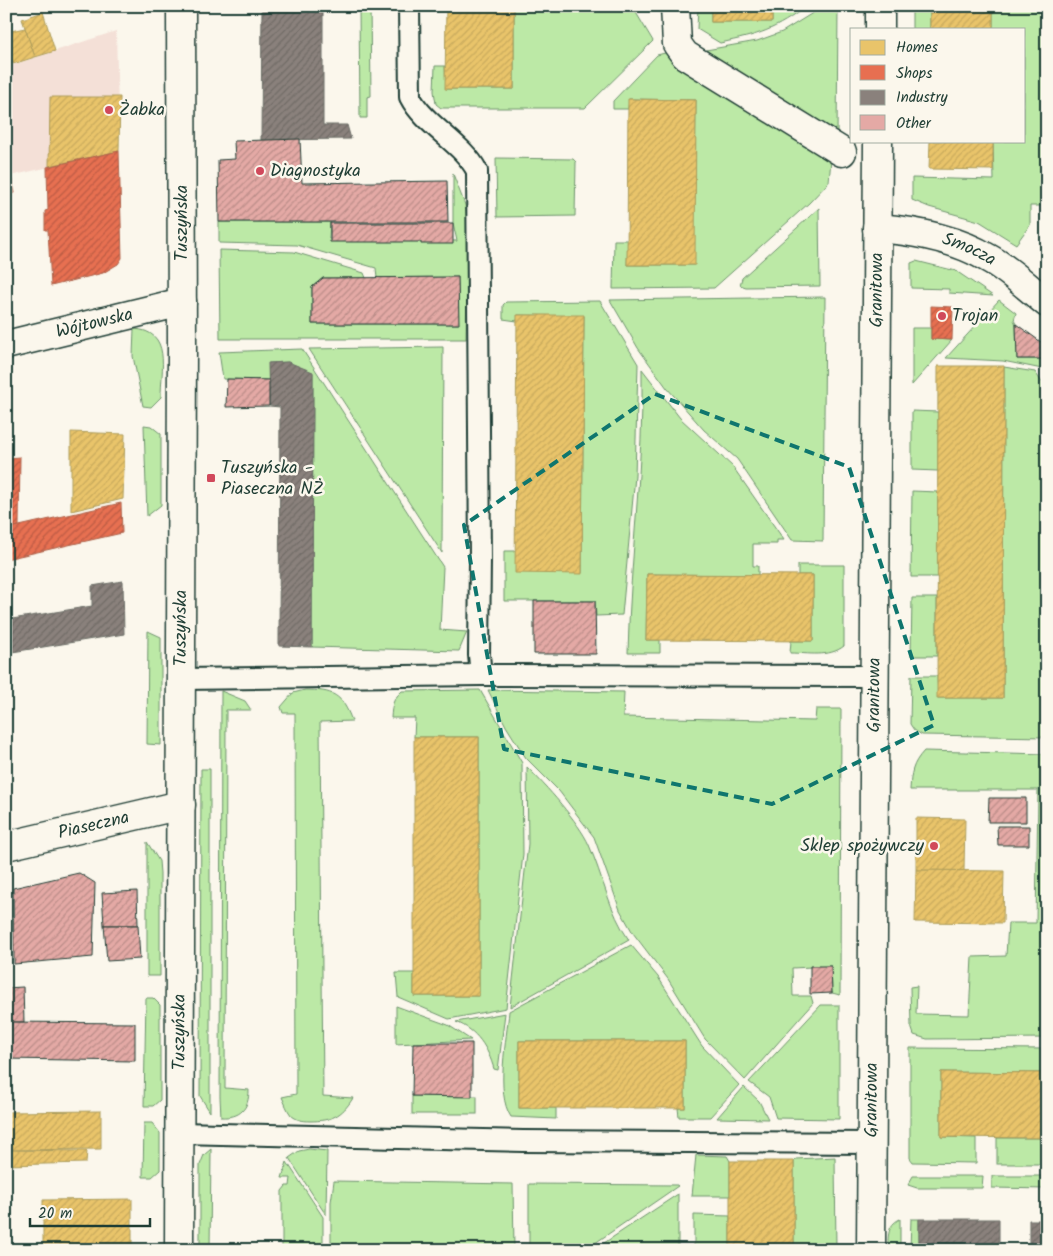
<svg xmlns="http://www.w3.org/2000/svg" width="1053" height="1256" font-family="Kalam,sans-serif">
  <defs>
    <pattern id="homes-hatch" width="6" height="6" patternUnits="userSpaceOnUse" patternTransform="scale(1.25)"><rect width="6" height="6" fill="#e9c46a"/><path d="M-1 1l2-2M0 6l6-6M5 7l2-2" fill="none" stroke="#c7a95c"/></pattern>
    <pattern id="shops-hatch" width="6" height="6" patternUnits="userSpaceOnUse" patternTransform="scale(1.25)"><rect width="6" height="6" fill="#e76f51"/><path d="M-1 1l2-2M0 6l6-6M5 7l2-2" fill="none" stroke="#bb5c44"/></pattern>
    <pattern id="industry-hatch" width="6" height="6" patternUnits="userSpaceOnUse" patternTransform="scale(1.25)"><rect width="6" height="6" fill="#8a817c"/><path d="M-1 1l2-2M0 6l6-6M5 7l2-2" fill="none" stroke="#706b66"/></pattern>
    <pattern id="building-hatch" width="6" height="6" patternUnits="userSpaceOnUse" patternTransform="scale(1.25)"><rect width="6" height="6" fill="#e4a9a5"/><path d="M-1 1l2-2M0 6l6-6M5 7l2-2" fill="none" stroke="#b88b87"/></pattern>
  </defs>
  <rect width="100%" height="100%" fill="#fbf7ec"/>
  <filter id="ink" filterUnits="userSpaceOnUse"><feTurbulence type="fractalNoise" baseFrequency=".02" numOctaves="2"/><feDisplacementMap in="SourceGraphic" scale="10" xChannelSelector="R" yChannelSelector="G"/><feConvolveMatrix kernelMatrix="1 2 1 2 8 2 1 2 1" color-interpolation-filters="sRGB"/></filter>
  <g filter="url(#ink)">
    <polygon fill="#f4e0d7" points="116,31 119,151 6,177 6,67"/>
    <g fill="#bce9a6" stroke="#6e936d">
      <polygon points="359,6 370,6 371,96 367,97 367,118 360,118"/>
      <polygon points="514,6 632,6 653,41 585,108 441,108 436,104 434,91 435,66 445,66 446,89 514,89"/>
      <path d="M698,6H711V22H772V6H807C775,30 759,35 720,43L697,29Z"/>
      <polygon points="824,6 838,6 837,137 706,50 757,41 782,32"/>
      <rect x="912" y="6" width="18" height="23"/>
      <polygon points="993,6 1047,6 1047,206 1030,206 1030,225 1016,244 979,221 929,207 912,200 912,178 994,180 993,141 1024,141 1024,29 993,29"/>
      <polygon points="665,53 831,159 829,182 809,203 714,288 613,289 614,240 628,240 627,265 694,265 696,100 629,99 628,109 613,109 613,101 657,55"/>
      <polygon points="496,158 573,159 576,162 575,216 497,217"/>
      <polygon points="453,174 465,205 471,252 467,283 466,339 220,339 219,250 294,252 364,273 366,278 323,278 312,287 312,324 458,324 458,277 377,278 376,268 297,245 219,243 219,222 330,222 329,239 457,241 453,223"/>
      <polygon points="819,208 820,286 746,287 740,285 742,278"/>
      <polygon points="916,261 956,271 993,296 949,293 949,289 911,288 911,263"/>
      <polygon points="825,297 823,541 792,540 737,459 704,430 667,388 638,348 610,300"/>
      <polygon points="999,300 1016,313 1014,320 1016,324 1017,359 1047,359 1047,370 1003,361 946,358"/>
      <polygon points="600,301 638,364 635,476 622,615 596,616 595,601 504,601 504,551 515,551 582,573 584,316 518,315 517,321 503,319 503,305 506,302"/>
      <polygon points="912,328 931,328 931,339 952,340 912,385"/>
      <path d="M134,329C172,331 161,369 161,397L151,407L143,406L133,356Z"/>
      <polygon points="443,347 442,550 442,553 309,349"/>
      <polygon points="302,349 443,567 440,630 467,632 459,651 312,647 313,373 288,362 269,363 269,380 223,379 219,352"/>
      <polygon points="1004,367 1035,372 1047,390 1047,737 922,735 914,730 910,724 911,676 937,676 938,698 1003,698"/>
      <path d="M642,369L680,418L733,467L784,540H777V544H753V566H758V575L647,574L646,640H660V653H628C630,558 644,464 642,369Z"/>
      <polygon points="912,411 938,412 938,471 912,470"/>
      <polygon points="144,425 151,426 161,434 161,505 147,516"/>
      <polygon points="912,491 938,492 938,577 911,577"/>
      <path d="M798,565H844V646C829,658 808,653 790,653L791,641H813V575H798Z"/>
      <polygon points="912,598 937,598 937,656 911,656"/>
      <polygon points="148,631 161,637 161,745 147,744"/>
      <path d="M305,690C333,690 342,694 352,721L320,722L323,1096L353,1098C342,1116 331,1121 310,1121C303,1121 296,1120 291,1115C287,1110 285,1103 282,1097L296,1094L295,713H283L281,707L293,693Z"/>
      <path d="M480,690L522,763L523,854L506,1008L449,1019L398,997L396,973H414V996H479V737H414L415,718H391C392,705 392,700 402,691Z"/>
      <polygon points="488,690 624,692 623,717 815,721 816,709 841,709 840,995 832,993 831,966 792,968 793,996 811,996 813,1003 745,1080 705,1039 668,979 633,933 620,910 594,837 559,791 526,758 506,726"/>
      <path d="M221,691L245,701L251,710H226L225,1088L249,1090C249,1109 240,1118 221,1117L220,1097Z"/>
      <path d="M924,751L1047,754V1038L927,1039L914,1035L911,1026L910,987L917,986L916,1014L969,1015L972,957L1006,956L1008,923H1036L1038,790H910C911,773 912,764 924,751Z"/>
      <path d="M527,767C545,785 579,822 589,845C603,877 609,911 629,940L510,1007L528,844Z"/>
      <polygon points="201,769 210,769 210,1112 200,1096"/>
      <polygon points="147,842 159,861 160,873 160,976 147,976"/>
      <path d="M631,945L658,977L702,1046L739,1085L710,1117H679L678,1108H685V1041H519V1108H556V1119L511,1117C495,1093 507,1038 509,1011Z"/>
      <polygon points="146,998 153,998 160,1005 160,1100 153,1106 144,1106"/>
      <polygon points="821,1005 839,1005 839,1119 776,1118 769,1097 749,1082"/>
      <polygon points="396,1006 448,1025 471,1040 396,1044"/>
      <path d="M505,1013L498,1070L494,1069C488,1048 477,1030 456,1022Z"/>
      <polygon points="910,1048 1047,1049 1047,1073 941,1072 941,1137 976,1138 976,1163 913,1162 910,1158"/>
      <polygon points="744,1087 759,1101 768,1119 717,1118"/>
      <rect x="412" y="1096" width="65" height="18"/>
      <polygon points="144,1123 152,1123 160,1133 160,1170 152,1177 143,1177"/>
      <rect x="997" y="1138" width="50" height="26"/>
      <polygon points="211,1149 210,1250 200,1250 200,1165 204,1155"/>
      <polygon points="309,1149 327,1151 326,1215 289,1158 299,1151"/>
      <polygon points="696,1155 727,1156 730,1161 730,1196 692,1196"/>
      <polygon points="835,1157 836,1250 794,1250 794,1161 796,1159"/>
      <polygon points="287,1162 323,1217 323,1250 282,1250 282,1191 286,1186 290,1186 291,1178 282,1178"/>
      <polygon points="913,1176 983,1176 982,1188 917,1188 908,1185"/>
      <polygon points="992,1176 1047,1176 1047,1189 992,1188"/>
      <polygon points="334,1181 513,1184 514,1250 331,1250 331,1202"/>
      <polygon points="529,1184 677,1185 678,1186 585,1250 529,1250"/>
      <polygon points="678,1194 678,1250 595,1250 595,1249"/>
      <polygon points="694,1215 730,1216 730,1250 694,1250"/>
      <path d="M900,1219V1250H888C888,1237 887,1225 900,1219Z"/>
      <polygon points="911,1219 919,1219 919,1248 1047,1250 910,1250"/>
    </g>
    <g fill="url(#homes-hatch)" stroke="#ac9c5a">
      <polygon points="446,6 514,6 514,89 445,89"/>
      <rect x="711" y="6" width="61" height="16"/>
      <rect x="930" y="6" width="63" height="23"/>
      <polygon points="43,12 55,51 35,57 22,19"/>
      <polygon points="25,28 35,57 13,64 6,42 6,32"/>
      <polygon points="50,97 120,97 119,151 49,166"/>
      <polygon points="628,99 696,100 695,265 627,265"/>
      <polygon points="930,141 993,141 993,170 929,169"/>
      <polygon points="517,315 584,315 582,574 515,573"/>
      <polygon points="938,366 1004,366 1003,698 937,698"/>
      <polygon points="71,432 125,434 123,499 71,511"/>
      <polygon points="647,574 813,575 813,641 646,640"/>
      <rect x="414" y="737" width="65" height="259"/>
      <polygon points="916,818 965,819 964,871 916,870"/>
      <polygon points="916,870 1004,871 1003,923 915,922"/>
      <rect x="519" y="1041" width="166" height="67"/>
      <polygon points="941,1072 1047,1073 1047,1138 941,1137"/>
      <polygon points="101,1111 101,1149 6,1150 6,1112"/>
      <polygon points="6,1150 87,1151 86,1163 6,1165"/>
      <rect x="730" y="1161" width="64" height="89"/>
      <polygon points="132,1199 132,1250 43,1250 43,1200"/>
    </g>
    <g fill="url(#shops-hatch)" stroke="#ab6048">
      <polygon points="119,151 122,258 118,264 103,273 51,286 48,230 45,230 45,211 48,210 47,167"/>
      <polygon points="11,176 15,193 6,195 6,177"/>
      <polygon points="931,306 953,307 952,340 931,339"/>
      <polygon points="20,457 19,526 6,529 6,458"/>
      <polygon points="121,503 122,533 6,559 6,529"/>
    </g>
    <g fill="url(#industry-hatch)" stroke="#6a6d66">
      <polygon points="262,6 323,6 323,125 347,125 351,139 261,140"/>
      <polygon points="288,362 313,372 312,647 279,646 280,407 269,406 268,363"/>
      <polygon points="123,581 124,634 6,653 6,620 92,606 92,586"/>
      <polygon points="919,1219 999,1219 999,1249 919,1248"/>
      <polygon points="1029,1220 1047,1220 1047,1249 1029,1250"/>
    </g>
    <g fill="url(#building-hatch)" stroke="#1f3d34">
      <polygon points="300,139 302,183 447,181 448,222 219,222 218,160 235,159 234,141"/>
      <polygon points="330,223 453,223 453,244 421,244 421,242 330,242"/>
      <polygon points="458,277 459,324 312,324 312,287 323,278"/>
      <polygon points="1016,324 1041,342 1047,343 1047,359 1017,359"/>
      <polygon points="227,379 269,380 269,406 226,407"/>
      <polygon points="534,601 595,601 596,654 534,654"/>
      <polygon points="989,798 1026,798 1026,822 988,822"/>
      <polygon points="997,826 1029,826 1029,845 998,845"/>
      <polygon points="79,873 95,883 93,957 14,964 13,888"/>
      <polygon points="137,891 138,925 104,925 102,893"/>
      <polygon points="104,925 138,925 140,959 107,961"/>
      <polygon points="810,966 831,966 832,993 810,994"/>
      <polygon points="23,987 24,1022 6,1022 6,988"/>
      <polygon points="6,1022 135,1023 135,1061 6,1059"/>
      <polygon points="413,1043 472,1043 472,1097 412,1096"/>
    </g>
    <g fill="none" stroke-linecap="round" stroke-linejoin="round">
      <defs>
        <g id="lane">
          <path d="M409,6L410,97C425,126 463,143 477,171L480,559L479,655L481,675"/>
          <polyline points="182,679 481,675 875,676"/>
          <polyline points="180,1133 523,1141 872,1143"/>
        </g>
        <g id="street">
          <polyline points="675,6 677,44 685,55 842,152"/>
          <polyline points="880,29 880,6"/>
          <path id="s1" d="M877,228C915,231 955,238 988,258C1009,269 1028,288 1047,303"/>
          <path id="s2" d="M6,345L182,302"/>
          <path id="s3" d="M6,846L181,805"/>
          <path id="s4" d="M871,1250L878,141"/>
        </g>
        <g id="secondary">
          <path id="s5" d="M179,1250L182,345L181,6"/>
        </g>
      </defs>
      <use href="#lane" stroke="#1f3d34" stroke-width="24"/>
      <use href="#street" stroke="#1f3d34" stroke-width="31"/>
      <use href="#secondary" stroke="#1f3d34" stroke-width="31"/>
      <use href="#lane" stroke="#fbf7ec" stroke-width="20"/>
      <use href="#street" stroke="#fbf7ec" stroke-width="28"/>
      <use href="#secondary" stroke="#fbf7ec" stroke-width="28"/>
    </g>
  </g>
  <path fill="none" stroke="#0f766e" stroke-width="4" stroke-dasharray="10 6" stroke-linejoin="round" d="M655,394L849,467L934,725L772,804L504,749L464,525Z"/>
  <g fill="#d1495b" stroke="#fbf7ec" stroke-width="2">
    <circle cx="109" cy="110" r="5"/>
    <circle cx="260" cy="171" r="5"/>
    <circle cx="942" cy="316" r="5"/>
    <rect x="206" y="473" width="10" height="10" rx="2.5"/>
    <circle cx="934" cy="846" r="5"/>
  </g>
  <g text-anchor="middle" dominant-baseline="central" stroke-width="5" stroke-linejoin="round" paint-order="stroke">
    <g font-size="18" fill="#1f3d34" stroke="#fbf7ec" text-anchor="start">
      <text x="119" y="110">Żabka</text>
      <text x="270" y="171">Diagnostyka</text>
      <text x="952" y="316">Trojan</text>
      <text x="221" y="468">Tuszyńska -<tspan x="221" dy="21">Piaseczna NŻ</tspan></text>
      <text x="924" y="846" text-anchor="end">Sklep spożywczy</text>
    </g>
    <g font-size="18" fill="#1f3d34" stroke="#fbf7ec">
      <text transform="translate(182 223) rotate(-90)">Tuszyńska</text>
      <text stroke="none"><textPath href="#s1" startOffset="95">Smocza</textPath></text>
      <text stroke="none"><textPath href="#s4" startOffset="960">Granitowa</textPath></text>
      <text stroke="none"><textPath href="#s2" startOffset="91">Wójtowska</textPath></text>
      <text stroke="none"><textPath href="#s5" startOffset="622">Tuszyńska</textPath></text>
      <text stroke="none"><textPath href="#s4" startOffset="555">Granitowa</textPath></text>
      <text stroke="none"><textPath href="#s3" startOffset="90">Piaseczna</textPath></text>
      <text stroke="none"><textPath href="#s5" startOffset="218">Tuszyńska</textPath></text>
      <text stroke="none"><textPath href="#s4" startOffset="150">Granitowa</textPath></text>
    </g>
  </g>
  <rect width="1053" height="1256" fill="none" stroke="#fbf7ec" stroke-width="25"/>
  <rect x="12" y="12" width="1028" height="1231" fill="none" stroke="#1f3d34" stroke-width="2" filter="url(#ink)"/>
  <rect x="850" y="28" width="175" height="115" fill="#fbf7ec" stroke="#a3ada2"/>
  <rect x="860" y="40" width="25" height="15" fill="#e9c46a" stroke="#a3ada2"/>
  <text x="896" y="52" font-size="15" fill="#1f3d34">Homes</text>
  <rect x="860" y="65" width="25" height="15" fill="#e76f51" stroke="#a3ada2"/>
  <text x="896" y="78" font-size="15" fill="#1f3d34">Shops</text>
  <rect x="860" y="90" width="25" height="15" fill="#8a817c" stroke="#a3ada2"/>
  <text x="896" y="102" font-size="15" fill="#1f3d34">Industry</text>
  <rect x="860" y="115" width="25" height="15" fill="#e4a9a5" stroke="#a3ada2"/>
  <text x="896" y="128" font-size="15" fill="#1f3d34">Other</text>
  <path d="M30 1218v8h120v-8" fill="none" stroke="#1f3d34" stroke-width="2.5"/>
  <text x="38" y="1218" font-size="15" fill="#1f3d34" stroke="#fbf7ec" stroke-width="4" paint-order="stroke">20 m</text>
</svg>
